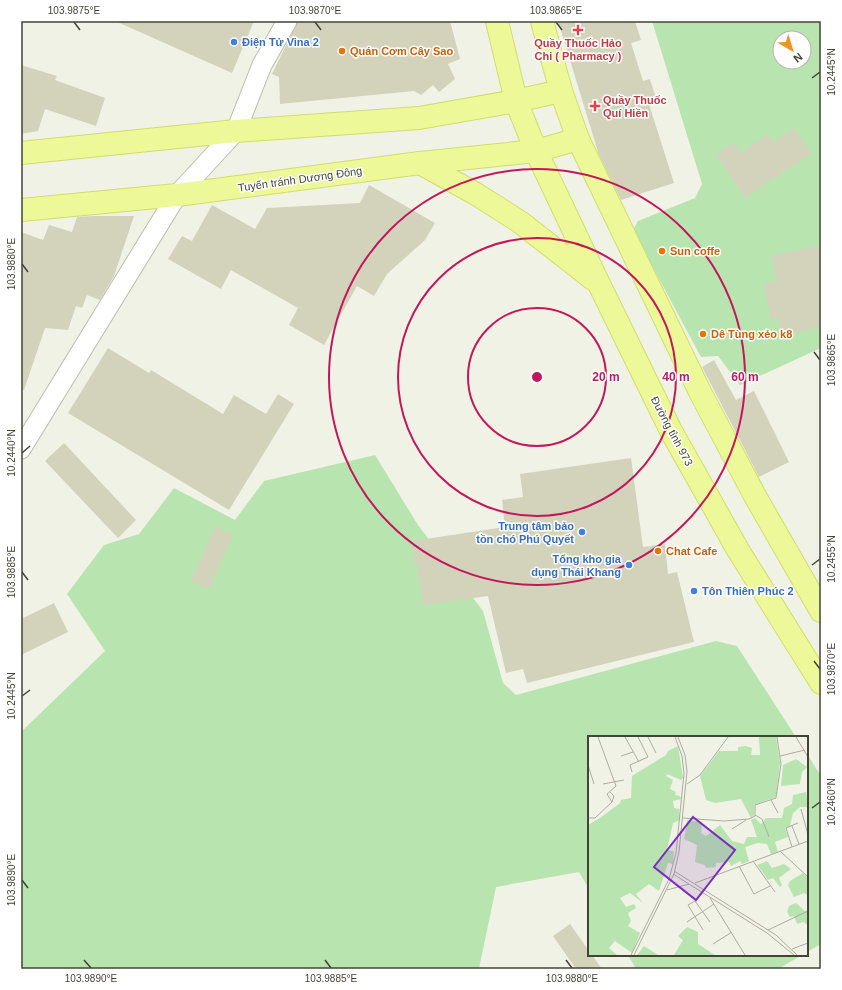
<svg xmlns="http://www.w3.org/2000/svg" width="842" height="990" font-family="Helvetica,sans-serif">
  <rect width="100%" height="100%" fill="#f1f2e6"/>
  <g fill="#b8e4b0" fill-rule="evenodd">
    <path d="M652,21H821V348L740,385L718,356L701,357L633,230L638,221L695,198L702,184ZM780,38H804V62H780Z"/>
    <polygon points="375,455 418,525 483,611 503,683 516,695 716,641 737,646 796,737 589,737 589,889 579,872 496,887 479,969 21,969 21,732 105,651 67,594 104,545 139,534 174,488 235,520 264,481"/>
    <polygon points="807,754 821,776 821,944 807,952"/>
    <polygon points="628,955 802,955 778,969 636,969"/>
  </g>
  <g fill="#d3d3bc">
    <polygon points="115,21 254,21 232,73"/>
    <polygon points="298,21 450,21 460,59 448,64 455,79 439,92 433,85 421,95 414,91 280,104 279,77 272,74"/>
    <polygon points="558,21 635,21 641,40 631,43 643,81 650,79 656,98 648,101 674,183 621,200 599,155"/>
    <polygon points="21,65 57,76 55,80 105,98 96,126 45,109 38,131 21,134"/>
    <polygon points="794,128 812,153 745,198 716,154 734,143 741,153 768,134 774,142"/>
    <polygon points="369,185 435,223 425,240 387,274 374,296 357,286 324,345 289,325 298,308 231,270 221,289 168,259 182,236 192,241 212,205 255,229 267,208 360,203"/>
    <polygon points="93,216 134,216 114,276 100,300 87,295 82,308 76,306 68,330 45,328 24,390 21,389 21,232 43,240 49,225 72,232 77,217"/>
    <polygon points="821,245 821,327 782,336 778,318 771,320 764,284 777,281 771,256"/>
    <polygon points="108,348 149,373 151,370 223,414 234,395 266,414 278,394 294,404 229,510 68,413"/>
    <polygon points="714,360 736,400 754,391 789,462 759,477 702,367"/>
    <polygon points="64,443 136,520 118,538 45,461"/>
    <polygon points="631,458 643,547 665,544 668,574 677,572 694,642 527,683 523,669 506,673 488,596 423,605 417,564 415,565 412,541 505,527 502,500 523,497 520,474"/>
    <polygon points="215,527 233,535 209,589 191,581"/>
    <polygon points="54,603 68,632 21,655 21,619"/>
    <polygon points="570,924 589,951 589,955 592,955 602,969 576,969 553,936"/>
  </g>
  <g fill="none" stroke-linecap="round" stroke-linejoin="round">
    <defs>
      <polyline id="street" points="21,449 177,195 236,131 262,65 287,21"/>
      <g id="primary">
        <polyline points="497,21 516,101 536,151 598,282 671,431 738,550 821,683"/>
        <polyline points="542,21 561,91 578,139 700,392 755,496 821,611"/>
        <polyline points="21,153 236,131 419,118 516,101 561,91"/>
        <polyline points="420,163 476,194 520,222 593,279"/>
        <polyline points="21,210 177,195 420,163 536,151 578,139"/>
      </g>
    </defs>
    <use href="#street" stroke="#bbbda9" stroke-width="21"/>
    <use href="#primary" stroke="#d1dd69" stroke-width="24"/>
    <use href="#street" stroke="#fff" stroke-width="19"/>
    <use href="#primary" stroke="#edf998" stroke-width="22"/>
  </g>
  <path fill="none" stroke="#444436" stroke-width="1.5" d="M74,22L80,30M315,22L321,30M556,22L562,30M812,78L820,72M22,264L28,272M814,352L820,360M22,453L30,446M812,565L820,559M22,572L28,580M814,661L820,669M22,696L30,690M812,808L820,802M22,880L28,888M84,960L91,968M325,960L331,968M566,960L572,968"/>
  <g fill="none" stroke="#c2185b" stroke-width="2">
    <circle cx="537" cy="377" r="69"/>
    <circle cx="537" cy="377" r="139"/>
    <circle cx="537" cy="377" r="208"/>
  </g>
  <g fill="#e0444e" stroke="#fff" stroke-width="1.5">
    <path d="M576 24h4v4h4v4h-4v4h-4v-4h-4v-4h4z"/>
    <path d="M593 100h4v4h4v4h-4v4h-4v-4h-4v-4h4z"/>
  </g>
  <g fill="#3f7fe0" stroke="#fff" stroke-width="1.5">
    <circle cx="234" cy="42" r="4"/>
    <circle cx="582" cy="532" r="4"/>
    <circle cx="629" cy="565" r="4"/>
    <circle cx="694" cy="591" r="4"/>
  </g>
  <g fill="#e8710a" stroke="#fff" stroke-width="1.5">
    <circle cx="342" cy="51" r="4"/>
    <circle cx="662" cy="251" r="4"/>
    <circle cx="703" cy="334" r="4"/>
    <circle cx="658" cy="551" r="4"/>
  </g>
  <g text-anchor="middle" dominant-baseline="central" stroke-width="3" stroke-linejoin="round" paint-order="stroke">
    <g font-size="11" font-weight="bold" fill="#366cbe" stroke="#fff" text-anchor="start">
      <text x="242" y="42">Điện Tử Vina 2</text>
      <text x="574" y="526" text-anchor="end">Trung tâm bảo<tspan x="574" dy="13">tồn chó Phú Quyết</tspan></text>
      <text x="621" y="559" text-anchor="end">Tổng kho gia<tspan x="621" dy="13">dụng Thái Khang</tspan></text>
      <text x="702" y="591">Tôn Thiên Phúc 2</text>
    </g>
    <g font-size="11" font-weight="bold" fill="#be3a42" stroke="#fff">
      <text x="578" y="43">Quầy Thuốc Hảo<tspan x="578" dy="13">Chi ( Pharmacy )</tspan></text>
      <text x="603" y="100" text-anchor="start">Quầy Thuốc<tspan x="603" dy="13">Quí Hiền</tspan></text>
    </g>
    <g font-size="11" font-weight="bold" fill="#c56008" stroke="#fff" text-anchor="start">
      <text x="350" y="51">Quán Cơm Cây Sao</text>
      <text x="670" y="251">Sun coffe</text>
      <text x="711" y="334">Dê Tùng xẻo k8</text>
      <text x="666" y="551">Chat Cafe</text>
    </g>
    <g font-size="11" fill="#444436" stroke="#fff">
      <text transform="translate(300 179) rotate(-8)">Tuyến tránh Dương Đông</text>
      <text transform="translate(672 431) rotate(62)">Đường tỉnh 973</text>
    </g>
  </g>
  <g transform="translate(588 736)">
    <rect width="220" height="220" fill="#f1f2e6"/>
    <path d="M171,1H188L192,27L188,61L166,69V79L163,82L153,63L127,67L118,64L112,40L131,15H150V11L158,10L164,12L163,19H172ZM90,10L95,42L93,44L79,38L78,40L85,44L82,53L88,56L87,59L92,60L93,63L85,65L86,72L91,73L92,84L85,87L79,114L86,115L85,128L80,127L71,155L61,148L48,158L55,167L42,157L32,162L38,171L46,168L48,172L40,177L43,185L40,190L52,197L44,217L27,205L21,212L29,219H0V89L12,82L32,67L33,64L43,62L44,40L78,19L80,15ZM208,23L219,31L214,36L212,48L193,50L195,29ZM218,56L220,71H212L205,77L202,90L197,92L200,101L187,106L190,116L183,118L179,108L170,107L157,111L161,125L154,128L152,125L143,130L141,126L128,127V131L118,132L117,129L107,126L109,109L96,103L99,84L114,86L113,97L118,100L132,89L144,105L156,108L159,101H169L163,84L167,82L173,88L178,82H194L196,72L204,68L205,59ZM179,125L184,132L196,128L203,133L191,142L194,149L192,151L185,142L180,144L169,129ZM215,137L220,142V159L216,157L206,161L200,149L202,145ZM208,167L217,175L220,174V168V189L215,186L209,188L206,180L202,181L199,176L201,170ZM99,191L110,196V208L127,219H86L95,204L90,200ZM56,210L67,217L70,219H49Z" fill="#b8e4b0"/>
    <path fill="none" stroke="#acaca0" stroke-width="1" d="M10,1L28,50L19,58L24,66M37,1L51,26M60,1L68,17M208,1L220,21M33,20L45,16M192,20L217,14M0,29L6,48M44,36L42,29L60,21L50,1M15,48L36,44M99,48L112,39L140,1M183,64L190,77M213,73L220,99M167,79L174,83L181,101M0,82H7L24,66L26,60L22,56M95,82L136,85L161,83L167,80V69L188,62L193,28L189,1M204,90L211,108M144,93L158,84M204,111L198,92L210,87M192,115L220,141M165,125L187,156M151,130L166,158L182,150M86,135L188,199L209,219M85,138L179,197L206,219M107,147L220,105M79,154L101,148M122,162L157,219M99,186L126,168M115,194L100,169L107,165L122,186M180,194L220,175M125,208L144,196M204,213L220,207M43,219L81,143L88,117L96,37L94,20L87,1M46,219L86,138L91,116L99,35L97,19L90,1"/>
    <path fill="#7b2cbf" fill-opacity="0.15" stroke="#7b2cbf" stroke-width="2" d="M105,81L147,114L108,164L66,131Z"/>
    <rect width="220" height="220" fill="none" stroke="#444436" stroke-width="2"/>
  </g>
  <circle cx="537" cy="377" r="6" fill="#c2185b" stroke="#fff" stroke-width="2"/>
  <g font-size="12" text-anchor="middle" font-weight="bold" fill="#c2185b" stroke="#fff" stroke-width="3" stroke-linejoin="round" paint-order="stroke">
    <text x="606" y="381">20 m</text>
    <text x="676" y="381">40 m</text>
    <text x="745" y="381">60 m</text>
  </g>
  <rect width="842" height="990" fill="none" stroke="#ffffff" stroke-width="44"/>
  <g transform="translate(792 50) rotate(142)"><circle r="19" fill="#ffffff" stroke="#b4b4af"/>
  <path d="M0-3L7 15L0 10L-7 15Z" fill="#ee9220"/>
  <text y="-6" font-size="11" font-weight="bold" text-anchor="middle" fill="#444436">N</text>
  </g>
  <rect x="22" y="22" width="798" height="946" fill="none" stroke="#444436" stroke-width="1.5"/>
  <g font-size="10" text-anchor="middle" fill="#444436">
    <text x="74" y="14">103.9875°E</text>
    <text x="315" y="14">103.9870°E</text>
    <text x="556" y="14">103.9865°E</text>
    <text transform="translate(831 72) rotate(-90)" y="4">10.2445°N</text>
    <text transform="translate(11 264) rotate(-90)" y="4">103.9880°E</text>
    <text transform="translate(831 360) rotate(-90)" y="4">103.9865°E</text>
    <text transform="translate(11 453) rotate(-90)" y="4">10.2440°N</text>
    <text transform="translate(831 559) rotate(-90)" y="4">10.2455°N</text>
    <text transform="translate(11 572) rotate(-90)" y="4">103.9885°E</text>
    <text transform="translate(831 669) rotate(-90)" y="4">103.9870°E</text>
    <text transform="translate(11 696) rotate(-90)" y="4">10.2445°N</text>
    <text transform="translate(831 802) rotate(-90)" y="4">10.2460°N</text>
    <text transform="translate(11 880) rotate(-90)" y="4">103.9890°E</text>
    <text x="91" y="982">103.9890°E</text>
    <text x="331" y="982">103.9885°E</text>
    <text x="572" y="982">103.9880°E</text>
  </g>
</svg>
